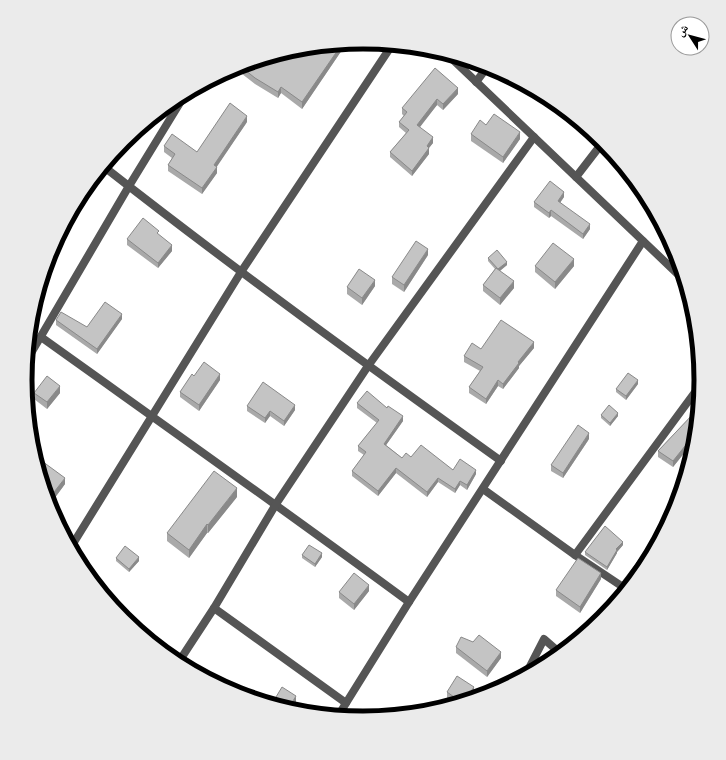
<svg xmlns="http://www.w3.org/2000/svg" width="726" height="760" font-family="Jost,'Noto Naskh Arabic',sans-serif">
  <rect width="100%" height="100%" fill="#fff"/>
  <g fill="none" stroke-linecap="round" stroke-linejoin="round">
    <g stroke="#555" stroke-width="8">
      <polyline points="447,54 684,280"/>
      <polyline points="476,82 488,66"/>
      <path d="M103,166C233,268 367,365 501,461"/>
      <polyline points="576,177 603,142"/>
      <path d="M41,337C164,425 287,512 409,602"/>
      <polyline points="27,360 129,186 186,93"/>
      <polyline points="483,489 575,555 623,587"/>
      <polyline points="71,547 241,272 392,45"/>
      <polyline points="575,555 701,384"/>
      <polyline points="214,608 346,703"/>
      <polyline points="610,610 623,587 660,538"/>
      <polyline points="178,663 214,608 276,504 368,366 534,137"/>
      <polyline points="526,674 544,639 560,653"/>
      <polyline points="338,716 409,602 643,241"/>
    </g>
  </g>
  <g fill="#a9a9a9">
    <polygon points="344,44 344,47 302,109 281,93 278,98 255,84 237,70 237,67 297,48 312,48"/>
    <polygon points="458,94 443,110 437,105 419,127 433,143 429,148 429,154 412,176 390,157 390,152 406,133 399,127 399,122 404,116 402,114 402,108"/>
    <polygon points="247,122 216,167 217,173 202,194 168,171 168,165 172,158 164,152 164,146 197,152"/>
    <polygon points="486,125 520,139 503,163 471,141 471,134"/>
    <polygon points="564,197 560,202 590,229 583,239 551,216 549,218 534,207 534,202"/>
    <polygon points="159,235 172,251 158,268 127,245 127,239"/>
    <polygon points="428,255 404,292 392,284 392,277"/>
    <polygon points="488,258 507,265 500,271 514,288 500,305 483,291 483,285 495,269 488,261"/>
    <polygon points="535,266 574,266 555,289 535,272"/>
    <polygon points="375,286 362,305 347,294 347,287"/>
    <polygon points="122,319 97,354 56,325 56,320 87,327"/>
    <polygon points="534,348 519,366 519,368 503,389 498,386 486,404 469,393 469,387 480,371 464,362 464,356 481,349"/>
    <polygon points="194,376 220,380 199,411 180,397 180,392"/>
    <polygon points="638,384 626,400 616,392 616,389"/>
    <polygon points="34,393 60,393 47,409 34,399"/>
    <polygon points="357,403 403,421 386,445 402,458 411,457 453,470 476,474 467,490 460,485 455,493 438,482 427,497 396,473 378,496 352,476 352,471 364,455 358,451 358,446 377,423 357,408"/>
    <polygon points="247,406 295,410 284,426 270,416 265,423 247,411"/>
    <polygon points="698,407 695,444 693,442 673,467 658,457 658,451 694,413"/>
    <polygon points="601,415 618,416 610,426 601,418"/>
    <polygon points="589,439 563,478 551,471 551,465"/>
    <polygon points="35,456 65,484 51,503 48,500"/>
    <polygon points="237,497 208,533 207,533 189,558 167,541 167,533"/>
    <polygon points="623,545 617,552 617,553 607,570 585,555 585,552"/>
    <polygon points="302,555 322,557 315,567 302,558"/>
    <polygon points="116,558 139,561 129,572 116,561"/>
    <polygon points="601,579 580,613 556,596 556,590"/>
    <polygon points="369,591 354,610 339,598 339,592"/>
    <polygon points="456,647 501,658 487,677 456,653"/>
    <polygon points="447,692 474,693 470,699 455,704 447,698"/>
    <polygon points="273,702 296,702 292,710 273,704"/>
  </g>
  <g fill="#898989">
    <polygon points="342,44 344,44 344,47 302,109 302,102"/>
    <polygon points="281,87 281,93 278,98 278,92"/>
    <polygon points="458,88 458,94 443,110 443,104"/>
    <polygon points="437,99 437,105 417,131 417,125"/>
    <polygon points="247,116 247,122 214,171 214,165"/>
    <polygon points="520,132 520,139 503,163 503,157"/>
    <polygon points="433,137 433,143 428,149 429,148 429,154 412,176 412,171 427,146"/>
    <polygon points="217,167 217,173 202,194 202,188"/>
    <polygon points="564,192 564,197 558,206 558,201"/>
    <polygon points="551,210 551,216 549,218 549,213"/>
    <polygon points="590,224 590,229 583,239 583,234"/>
    <polygon points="172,245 172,251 158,268 158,263"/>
    <polygon points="428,249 428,255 404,292 404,285"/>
    <polygon points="574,259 574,266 555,289 555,282"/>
    <polygon points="507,262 507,265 497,273 497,269"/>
    <polygon points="375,280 375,286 362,305 362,298"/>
    <polygon points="514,281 514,288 500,305 500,298"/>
    <polygon points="122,314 122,319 97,354 97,349"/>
    <polygon points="534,342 534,348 519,366 519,368 503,389 503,384 518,362"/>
    <polygon points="220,374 220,380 199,411 199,405"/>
    <polygon points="498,380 498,386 486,404 486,399"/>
    <polygon points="638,380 638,384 626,400 626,396"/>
    <polygon points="60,386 60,393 47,409 47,402"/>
    <polygon points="295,405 295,410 284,426 284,421"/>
    <polygon points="270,411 270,416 265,423 265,418"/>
    <polygon points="618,413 618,416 610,426 610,423"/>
    <polygon points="403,416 403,421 384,448 384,444"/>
    <polygon points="589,433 589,439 563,478 563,473"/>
    <polygon points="693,436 693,442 673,467 673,461"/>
    <polygon points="396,468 396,473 378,496 378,491"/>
    <polygon points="476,470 476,474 467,490 467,485"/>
    <polygon points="65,478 65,484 51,503 51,496"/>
    <polygon points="438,478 438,482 427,497 427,492"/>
    <polygon points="460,481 460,485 455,493 455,489"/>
    <polygon points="237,488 237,497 208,533 208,525"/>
    <polygon points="207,524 207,533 189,558 189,550"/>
    <polygon points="623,542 623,545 617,552 617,553 607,570 607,567 616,549"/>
    <polygon points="322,553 322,557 315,567 315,564"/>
    <polygon points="139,557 139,561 129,572 129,569"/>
    <polygon points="601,573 601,579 580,613 580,607"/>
    <polygon points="369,585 369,591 354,610 354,604"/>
    <polygon points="501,652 501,658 487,677 487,671"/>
    <polygon points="474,687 474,693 470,699 464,701"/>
    <polygon points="296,696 296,702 292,710 288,709"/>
  </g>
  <g fill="#c4c4c4" stroke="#898989">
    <polygon points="342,44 302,102 281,87 278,92 255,78 240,66 297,48 311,47 312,48 313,47"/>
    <polygon points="435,68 458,88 443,104 437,99 417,125 433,137 427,146 429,148 412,171 390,152 409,130 399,122 407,112 402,108"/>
    <polygon points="230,103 247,116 214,165 217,167 202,188 168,165 175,154 164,146 172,134 197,152"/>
    <polygon points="494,114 520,132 503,157 471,134 480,120 486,125"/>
    <polygon points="550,181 564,192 558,201 590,224 583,234 551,210 549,213 534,202"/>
    <polygon points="143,218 159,231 157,233 172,245 158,263 127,239"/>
    <polygon points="416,241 428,249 404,285 392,277"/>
    <polygon points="553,243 574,259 555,282 535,266"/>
    <polygon points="497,250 507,262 498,269 488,258"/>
    <polygon points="496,268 514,281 500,298 483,285"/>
    <polygon points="359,269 375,280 362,298 347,287"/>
    <polygon points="105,302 122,314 97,349 56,320 61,312 87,327"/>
    <polygon points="501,320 534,342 518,362 519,363 503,384 498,380 486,399 469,387 483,367 464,356 472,343 481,349"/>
    <polygon points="204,362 220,374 199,405 180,392 192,374 194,376"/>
    <polygon points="628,373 638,380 626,396 616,389"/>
    <polygon points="47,376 60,386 47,402 34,393"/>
    <polygon points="263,382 295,405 284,421 270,411 265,418 247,406"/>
    <polygon points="367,391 387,408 388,406 403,416 384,444 402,458 406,453 411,457 421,445 453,470 460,459 476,470 467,485 460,481 455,489 438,478 427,492 396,468 378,491 352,471 366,452 358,446 379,420 357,403"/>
    <polygon points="609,405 618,413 610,423 601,415"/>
    <polygon points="698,407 695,438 693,436 673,461 658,451 694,413"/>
    <polygon points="578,425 589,433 563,473 551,465"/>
    <polygon points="35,456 65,478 51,496 45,492"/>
    <polygon points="214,471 237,488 208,525 207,524 189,550 167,533"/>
    <polygon points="605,526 623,542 616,549 617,550 607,567 585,552"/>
    <polygon points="309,545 322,553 315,564 302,555"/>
    <polygon points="125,546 139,557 129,569 116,558"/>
    <polygon points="578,558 601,573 580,607 556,590"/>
    <polygon points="354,573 369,585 354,604 339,592"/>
    <polygon points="479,635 501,652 487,671 456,647 461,637 473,642"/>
    <polygon points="457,676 474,687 464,701 461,702 447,692"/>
    <polygon points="282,687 296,696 288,709 280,706 273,702"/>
  </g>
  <path d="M0 0H726V760H0ZM32 380a331 331 0 1 1 662 0a331 331 0 1 1-662 0Z" fill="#ebebeb" fill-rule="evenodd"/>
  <path fill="none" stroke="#000" stroke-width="5" d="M32 380a331 331 0 1 1 662 0a331 331 0 1 1-662 0Z"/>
  <g transform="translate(690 36) rotate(306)"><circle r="19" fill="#ffffff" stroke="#999999"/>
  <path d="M0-3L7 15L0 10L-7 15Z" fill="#000000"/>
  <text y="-6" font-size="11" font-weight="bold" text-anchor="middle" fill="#000000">ش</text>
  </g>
</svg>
